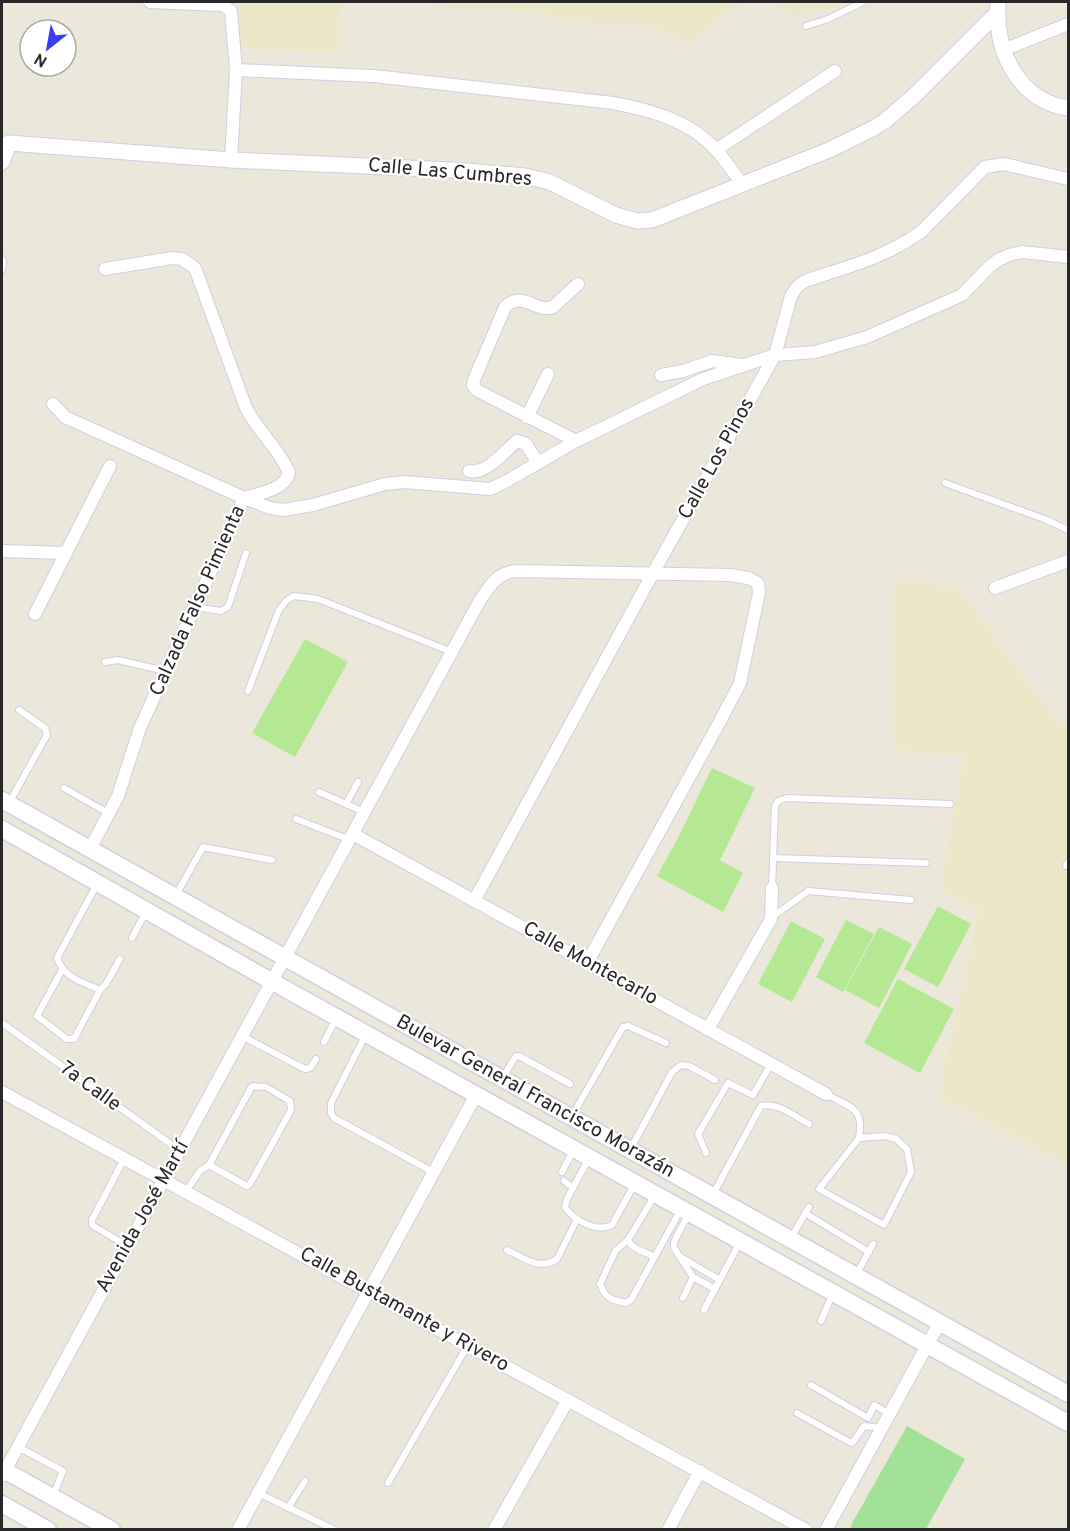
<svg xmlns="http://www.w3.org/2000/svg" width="1070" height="1531" font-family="Overpass,sans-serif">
  <rect width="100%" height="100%" fill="#ebe7da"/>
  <g fill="#ece7c9">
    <polygon points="237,2 338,2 342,30 341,53 240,48 240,13"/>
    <polygon points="420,2 754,2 742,3 718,19 689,44 646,24 582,23 548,15 498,8 448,6"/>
    <polygon points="771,2 878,2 844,5 796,17"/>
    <polygon points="893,580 958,587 1037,695 1068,730 1068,1165 938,1096 979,910 940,890 964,756 894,750"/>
  </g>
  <polygon fill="#a2e197" points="907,1426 965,1459 926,1529 854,1529 850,1527"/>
  <g fill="#b4e893">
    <polygon points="305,639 348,662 295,757 252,733"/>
    <polygon points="712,768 755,788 720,860 743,873 723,912 657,876 678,838"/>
    <polygon points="938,906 971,924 938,987 904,969"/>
    <polygon points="846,920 874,934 843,992 816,977"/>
    <polygon points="791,921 825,939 792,1002 758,984"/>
    <polygon points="879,927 912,944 879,1008 845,990"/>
    <polygon points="898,979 954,1009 920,1073 864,1043"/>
  </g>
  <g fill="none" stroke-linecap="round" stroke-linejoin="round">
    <defs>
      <g id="service">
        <polyline points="806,26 828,19 863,2"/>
        <polyline points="2,259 3,261 2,270"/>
        <polyline points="945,483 1047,520 1068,530"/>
        <polyline points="195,607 221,611 228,607 246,553"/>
        <polyline points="105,662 118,660 165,671"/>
        <polyline points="248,691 279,610 286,601 294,596 318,599 452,652"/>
        <polyline points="64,788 108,813"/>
        <polyline points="319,792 364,812"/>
        <polyline points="9,803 47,735 45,728 19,710"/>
        <polyline points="346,804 358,782"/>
        <polyline points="296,819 350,840"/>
        <polyline points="774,858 926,863"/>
        <polyline points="1066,866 1068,862"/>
        <path d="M97,884L57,958C64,978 82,982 100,990L106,984L120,959"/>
        <polyline points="772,888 775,806 778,801 787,798 950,804"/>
        <polyline points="176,895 203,847 272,860"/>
        <polyline points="771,918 808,891 911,900"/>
        <polyline points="132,938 146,912"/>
        <polyline points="62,970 37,1016 67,1039 74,1039 100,990"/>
        <polyline points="2,1023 179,1150"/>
        <polyline points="366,1034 331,1103 331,1113 334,1118 433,1172"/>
        <polyline points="242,1036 305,1069 310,1068 316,1059"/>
        <polyline points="324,1042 336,1019"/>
        <polyline points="503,1077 516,1056 519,1056 570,1084"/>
        <path d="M826,1094C849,1107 865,1107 859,1138L885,1136L896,1139L907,1149L911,1172L884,1225L819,1189L859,1138"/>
        <polyline points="572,1116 623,1027 628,1026 666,1043"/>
        <polyline points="630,1150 672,1072 681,1065 689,1066 715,1080"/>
        <polyline points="706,1153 698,1134 728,1083 753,1095 771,1064"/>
        <path d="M589,1158L567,1199L565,1207C573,1220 597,1233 612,1225L634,1185"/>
        <polyline points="124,1159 92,1220 92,1225 127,1246"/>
        <polyline points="562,1172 574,1149"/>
        <polyline points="564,1181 573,1188"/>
        <polyline points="186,1191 200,1171 209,1165 252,1086 266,1087 290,1101 291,1110 250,1184 247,1186 209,1165"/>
        <path d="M655,1195L628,1240C632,1249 644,1252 653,1256L656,1255"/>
        <path d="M712,1196L761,1106C778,1102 794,1116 809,1124"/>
        <polyline points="689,1213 674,1242 674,1248 693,1277 715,1289 740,1242"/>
        <polyline points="805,1213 869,1252"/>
        <polyline points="791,1238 809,1207"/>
        <polyline points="628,1240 616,1250 600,1284 604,1293 611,1299 625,1303 631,1300 681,1209"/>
        <path d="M507,1250C524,1258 540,1271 557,1259L577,1219"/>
        <polyline points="679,1256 720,1280"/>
        <polyline points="856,1275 873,1244"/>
        <polyline points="683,1298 693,1277"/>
        <polyline points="704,1310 715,1289"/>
        <polyline points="821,1321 833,1293"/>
        <polyline points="811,1385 868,1418 874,1405 890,1414"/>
        <polyline points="797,1413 851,1443 853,1442 864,1426 881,1428"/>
        <polyline points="18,1447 63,1471 53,1496"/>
        <polyline points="388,1483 468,1345"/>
        <polyline points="258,1493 335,1530"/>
        <polyline points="288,1508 305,1481"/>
      </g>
      <g id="minor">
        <polyline points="150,2 223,5 231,11 236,70 231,160"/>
        <polyline points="1003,50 1068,24"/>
        <path d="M236,70L374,76L613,103C651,110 691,121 717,151C726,161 734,173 742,184"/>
        <polyline points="716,150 835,71"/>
        <polyline points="661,375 683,371 712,361 743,365"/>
        <polyline points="53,404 65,417 244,498 270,508 284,510 313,505 385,484 405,482 490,489 505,482 576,441 703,379 775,355 815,352 867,337 962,295 990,266 1000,259 1009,255 1022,252 1068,257"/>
        <polyline points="527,417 548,374"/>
        <path d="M576,441L478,391L473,386L474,380L505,307C522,290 535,313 553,307L578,284"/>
        <path d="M469,471C486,475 504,452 517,441L526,444L538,463"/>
        <polyline points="2,551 66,553"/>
        <polyline points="995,588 1068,561"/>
        <polyline points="35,614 110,466"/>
        <polyline points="353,834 826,1094"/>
        <path d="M90,849L118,796L140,728L244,498C259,493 286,490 289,472C278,448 258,431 246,408L195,268L182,259L172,258L105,269"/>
        <path d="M474,901L653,573L775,355L791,296L797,287L805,281C847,267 884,258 921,232L985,167L1004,164L1068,179"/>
        <polyline points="708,1029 771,919 772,888"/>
        <polyline points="2,1092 806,1530"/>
        <path d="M2,1476L479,602C490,586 496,573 516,571L730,575L748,578L758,583L759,593L740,683L718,725L587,963"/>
        <polyline points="238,1530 476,1095"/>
        <polyline points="494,1530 568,1400"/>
        <polyline points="668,1530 700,1471"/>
        <polyline points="826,1530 940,1322"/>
      </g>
      <g id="tertiary">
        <path d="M998,5C995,52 1019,101 1068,108"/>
        <polyline points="2,162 9,143 231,160 453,170 525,176 550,182 616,215 637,221 652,220 829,150 874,128 885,121 915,95 998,12"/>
      </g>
      <g id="secondary">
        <polyline points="2,800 1068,1394"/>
        <polyline points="2,829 271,981 1068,1423"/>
        <polyline points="2,1469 112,1530"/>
        <polyline points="2,1504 48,1530"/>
      </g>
    </defs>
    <use href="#service" stroke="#cfcfe1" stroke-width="8"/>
    <use href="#minor" stroke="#cfcfe1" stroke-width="14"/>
    <use href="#tertiary" stroke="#cfcfe1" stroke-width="17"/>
    <use href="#secondary" stroke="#cfcfe1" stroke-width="19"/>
    <use href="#service" stroke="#fff" stroke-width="6"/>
    <use href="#minor" stroke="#fff" stroke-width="12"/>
    <use href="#tertiary" stroke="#fff" stroke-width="15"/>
    <use href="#secondary" stroke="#fff" stroke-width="16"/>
  </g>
  <g text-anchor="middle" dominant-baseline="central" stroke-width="4.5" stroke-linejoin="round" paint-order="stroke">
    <g font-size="20" fill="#282828" stroke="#fff">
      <text transform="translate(450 173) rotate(5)">Calle Las Cumbres</text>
      <text transform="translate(717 459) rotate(-61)">Calle Los Pinos</text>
      <text transform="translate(198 601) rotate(-66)">Calzada Falso Pimienta</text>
      <text transform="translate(590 964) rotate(29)">Calle Montecarlo</text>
      <text transform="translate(90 1087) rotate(36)">7a Calle</text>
      <text transform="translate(535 1097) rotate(29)">Bulevar General Francisco Morazán</text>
      <text transform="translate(143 1217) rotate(-61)">Avenida José Martí</text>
      <text transform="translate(404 1310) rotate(29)">Calle Bustamante y Rivero</text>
    </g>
  </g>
  <rect width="1070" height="1531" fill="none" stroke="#282828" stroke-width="6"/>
  <g transform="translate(48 48) rotate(211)"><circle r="28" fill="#ffffff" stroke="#a9a9a9" stroke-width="1.5"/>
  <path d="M0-4.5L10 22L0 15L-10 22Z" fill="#3b3cf6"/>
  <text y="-9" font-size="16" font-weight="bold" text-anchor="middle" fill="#282828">N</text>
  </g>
</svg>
